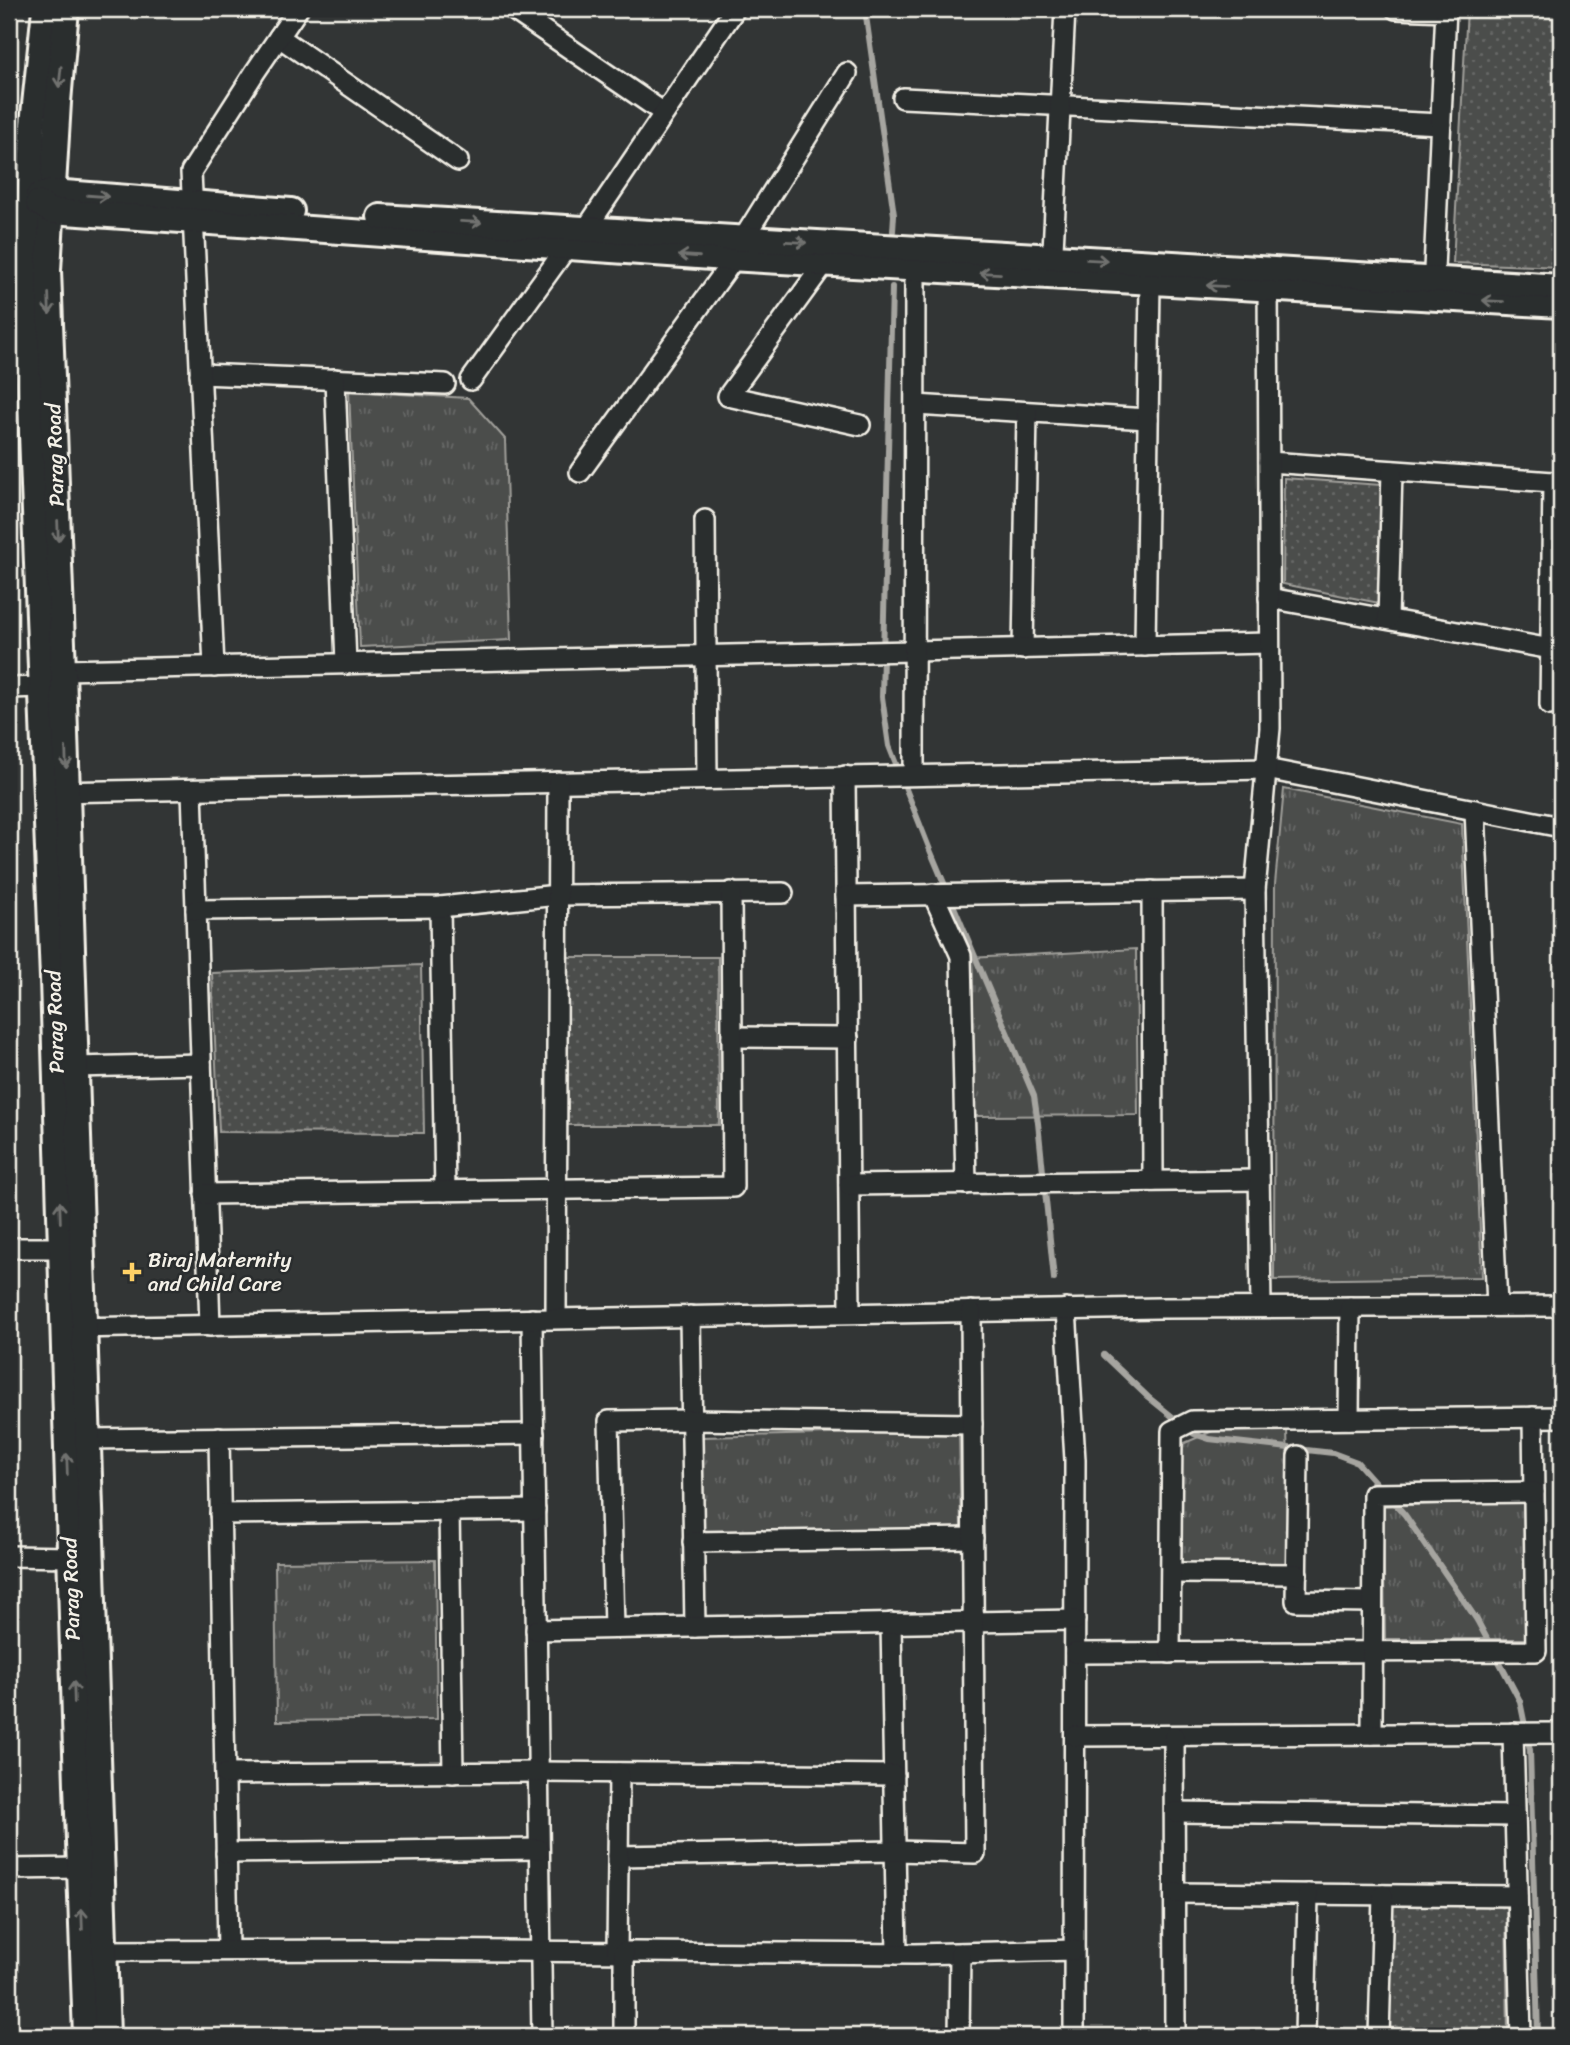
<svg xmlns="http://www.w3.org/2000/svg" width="1570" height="2045" font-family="Sriracha,sans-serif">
  <defs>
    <pattern id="grass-tufts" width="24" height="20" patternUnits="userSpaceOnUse" patternTransform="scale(1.75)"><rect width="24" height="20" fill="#4b4d4c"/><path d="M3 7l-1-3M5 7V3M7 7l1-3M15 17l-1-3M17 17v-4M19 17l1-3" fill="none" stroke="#666766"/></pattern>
    <pattern id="park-dots" width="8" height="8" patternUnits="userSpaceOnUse" patternTransform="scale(1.75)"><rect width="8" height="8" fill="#4b4d4c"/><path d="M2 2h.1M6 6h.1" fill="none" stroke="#666766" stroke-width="1.8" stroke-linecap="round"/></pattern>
  </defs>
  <rect width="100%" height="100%" fill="#323535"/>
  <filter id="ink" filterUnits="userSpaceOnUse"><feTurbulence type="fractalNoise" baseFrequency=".0143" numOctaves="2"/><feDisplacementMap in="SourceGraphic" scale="14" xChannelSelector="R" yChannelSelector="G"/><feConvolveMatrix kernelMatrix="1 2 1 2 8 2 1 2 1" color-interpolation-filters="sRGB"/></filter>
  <g filter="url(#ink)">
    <g fill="url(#grass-tufts)" stroke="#a09f9a" stroke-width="2">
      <polygon points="349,391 468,398 505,439 511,640 360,647"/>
      <polygon points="1284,789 1462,824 1482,1277 1274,1280 1275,884"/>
      <polygon points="1136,949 1138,1115 974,1116 969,958"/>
      <polygon points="1287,1429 1291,1569 1180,1570 1180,1445 1215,1430"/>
      <polygon points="959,1431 961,1529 704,1535 701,1437"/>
      <polygon points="1523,1501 1526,1639 1385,1639 1383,1506"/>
      <polygon points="435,1560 437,1719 277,1721 275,1562"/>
    </g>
    <g fill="url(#park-dots)" stroke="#a09f9a" stroke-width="2">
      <polygon points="1467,9 1561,9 1561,267 1453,263"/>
      <polygon points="1284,478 1381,485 1379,603 1283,584"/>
      <polygon points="567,957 718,957 719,1125 568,1125"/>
      <polygon points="421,965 424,1133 219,1132 212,973"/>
      <polygon points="1506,1904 1508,2036 1390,2036 1388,1905"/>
    </g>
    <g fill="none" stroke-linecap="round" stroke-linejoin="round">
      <g stroke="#a6a5a0" stroke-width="6">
        <polyline points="865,9 894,215 893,231"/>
        <polyline points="892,287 882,697 889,746 930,850 1034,1096 1038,1123 1054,1279"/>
        <polyline points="1104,1355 1148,1397 1194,1434 1209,1439 1333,1453 1357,1462 1382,1490"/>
        <polyline points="1390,1498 1405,1515 1477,1620 1520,1701 1530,1750 1538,2036"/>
      </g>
      <defs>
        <g id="minor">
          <polyline points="512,9 664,113"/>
          <polyline points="1396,9 1446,11"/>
          <polyline points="279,37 458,161"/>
          <polyline points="903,98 1441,124"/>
          <polyline points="743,239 847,73"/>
          <polyline points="9,242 43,242"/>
          <polyline points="824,264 728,396 860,425"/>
          <polyline points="1052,270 1065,9"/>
          <polyline points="1433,291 1446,9"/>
          <polyline points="200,374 445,384"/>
          <polyline points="335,379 346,664"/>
          <polyline points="471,380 567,247 586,229 735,9"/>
          <polyline points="915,405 1148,419"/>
          <polyline points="1269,462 1553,482 1550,705"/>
          <polyline points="580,472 734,259"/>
          <polyline points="705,520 707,779"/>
          <polyline points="1269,598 1551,649"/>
          <polyline points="1388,619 1392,471"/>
          <polyline points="1145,646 1150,282"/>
          <polyline points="1023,649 1027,412"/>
          <polyline points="214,667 191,172 255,72 298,9"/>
          <polyline points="63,670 1269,643"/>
          <polyline points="9,688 42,687"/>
          <polyline points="914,775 915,269"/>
          <polyline points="845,776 850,1313"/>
          <polyline points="192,790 210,1326"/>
          <polyline points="53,792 1266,769 1561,827"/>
          <polyline points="1475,810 1497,1306"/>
          <polyline points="1152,891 1153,1181"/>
          <polyline points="933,894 961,956 966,1184"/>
          <polyline points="846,896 1255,890"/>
          <polyline points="440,907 445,1191"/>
          <polyline points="196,910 440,907 558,895 783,893"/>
          <polyline points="732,1037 848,1038"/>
          <polyline points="75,1067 201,1064"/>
          <polyline points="849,1185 1259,1180"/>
          <polyline points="205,1194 733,1187 731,892"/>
          <polyline points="9,1248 61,1248"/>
          <polyline points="1261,1307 1255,890 1270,728 1268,276"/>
          <polyline points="1066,1309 1075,1460 1074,2036"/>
          <polyline points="690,1316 695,1627"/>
          <polyline points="556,1318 558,782"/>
          <polyline points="532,1319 542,2036"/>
          <polyline points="71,1328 1159,1308 1561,1306"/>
          <polyline points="1349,1419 1350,1307"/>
          <polyline points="219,1437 228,1950"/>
          <polyline points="87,1439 534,1434"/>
          <polyline points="1298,1456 1296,1601 1372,1602"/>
          <polyline points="449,1511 453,1773"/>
          <polyline points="220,1514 535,1510"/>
          <polyline points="693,1542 973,1538"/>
          <polyline points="9,1556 70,1557"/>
          <polyline points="1172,1573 1297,1574"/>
          <polyline points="891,1623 897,1954"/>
          <polyline points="614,1628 609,1421 692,1420 972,1424"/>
          <polyline points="536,1630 1075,1620"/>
          <polyline points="1075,1653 1536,1651 1533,1417"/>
          <polyline points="1170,1653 1172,1431 1192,1421 1561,1417"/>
          <polyline points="1513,1733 1521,2036"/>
          <polyline points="1372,1734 1373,1494 1534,1492"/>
          <polyline points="1075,1736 1561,1733"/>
          <polyline points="1174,1736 1175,2036"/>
          <polyline points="225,1774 538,1772 894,1775"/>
          <polyline points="1175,1812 1515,1816"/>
          <polyline points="226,1853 539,1849"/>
          <polyline points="618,1856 895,1851 975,1853 971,1311"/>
          <polyline points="9,1869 80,1868"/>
          <polyline points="1175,1893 1517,1896"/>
          <polyline points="91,1951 375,1950 915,1954 1074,1950"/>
          <polyline points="617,1952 619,1773"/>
          <polyline points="624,1952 624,2036"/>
          <polyline points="959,2036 960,1953"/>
          <polyline points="1305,2036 1308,1894"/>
          <polyline points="1379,2036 1383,1895"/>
        </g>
        <g id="tertiary">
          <polyline points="45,9 33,124 27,304 53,979 77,1785 86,2036"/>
          <polyline points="66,9 58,102 48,270 63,670 107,2036"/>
          <polyline points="38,196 52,192 291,211"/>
          <polyline points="38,203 51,211 712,257 1561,305"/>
          <polyline points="380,217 1561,287"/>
        </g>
      </defs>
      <use href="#minor" stroke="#f4f1e8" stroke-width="24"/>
      <use href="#tertiary" stroke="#f4f1e8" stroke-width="30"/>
      <use href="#minor" stroke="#2a2d2e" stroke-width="19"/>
      <use href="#tertiary" stroke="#2a2d2e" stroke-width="24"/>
    </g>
    <defs><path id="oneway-shaft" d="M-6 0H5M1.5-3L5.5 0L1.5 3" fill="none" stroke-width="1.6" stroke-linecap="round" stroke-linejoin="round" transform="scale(1.75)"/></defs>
    <g stroke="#71726f">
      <use href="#oneway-shaft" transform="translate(60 77) rotate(96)"/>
      <use href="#oneway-shaft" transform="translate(98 196) rotate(4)"/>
      <use href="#oneway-shaft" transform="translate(471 222) rotate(3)"/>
      <use href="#oneway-shaft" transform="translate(796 242) rotate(3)"/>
      <use href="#oneway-shaft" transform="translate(689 256) rotate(-176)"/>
      <use href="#oneway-shaft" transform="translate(1097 260) rotate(3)"/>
      <use href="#oneway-shaft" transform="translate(990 273) rotate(-177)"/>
      <use href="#oneway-shaft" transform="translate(1217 286) rotate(-177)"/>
      <use href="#oneway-shaft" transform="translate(1493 301) rotate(-177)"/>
      <use href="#oneway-shaft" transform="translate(49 304) rotate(88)"/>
      <use href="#oneway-shaft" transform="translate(58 531) rotate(88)"/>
      <use href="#oneway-shaft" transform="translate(66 758) rotate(88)"/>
      <use href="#oneway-shaft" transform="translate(60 1212) rotate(-92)"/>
      <use href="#oneway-shaft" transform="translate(67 1464) rotate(-92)"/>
      <use href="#oneway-shaft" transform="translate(74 1692) rotate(-92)"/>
      <use href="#oneway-shaft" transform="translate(82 1919) rotate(-92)"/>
    </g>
  </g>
  <path fill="#ffd166" stroke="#2a2d2e" stroke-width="2.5" d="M128.5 1261.5h7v7h7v7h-7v7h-7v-7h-7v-7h7z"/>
  <g text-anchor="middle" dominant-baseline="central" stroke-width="5" stroke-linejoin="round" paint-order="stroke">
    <g font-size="21" fill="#f4f1e8" stroke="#2a2d2e">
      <text transform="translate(55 455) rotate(-92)">Parag Road</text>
      <text transform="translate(55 1022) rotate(-92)">Parag Road</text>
      <text transform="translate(71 1589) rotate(-92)">Parag Road</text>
    </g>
    <g font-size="21" fill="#f4f1e8" stroke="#2a2d2e" text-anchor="start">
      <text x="148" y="1260">Biraj Maternity<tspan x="148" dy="24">and Child Care</tspan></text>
    </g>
  </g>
  <rect width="1570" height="2045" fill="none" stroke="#2a2d2e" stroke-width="35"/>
  <rect x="18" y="18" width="1535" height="2010" fill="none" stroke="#f4f1e8" stroke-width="2.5" filter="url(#ink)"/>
</svg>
